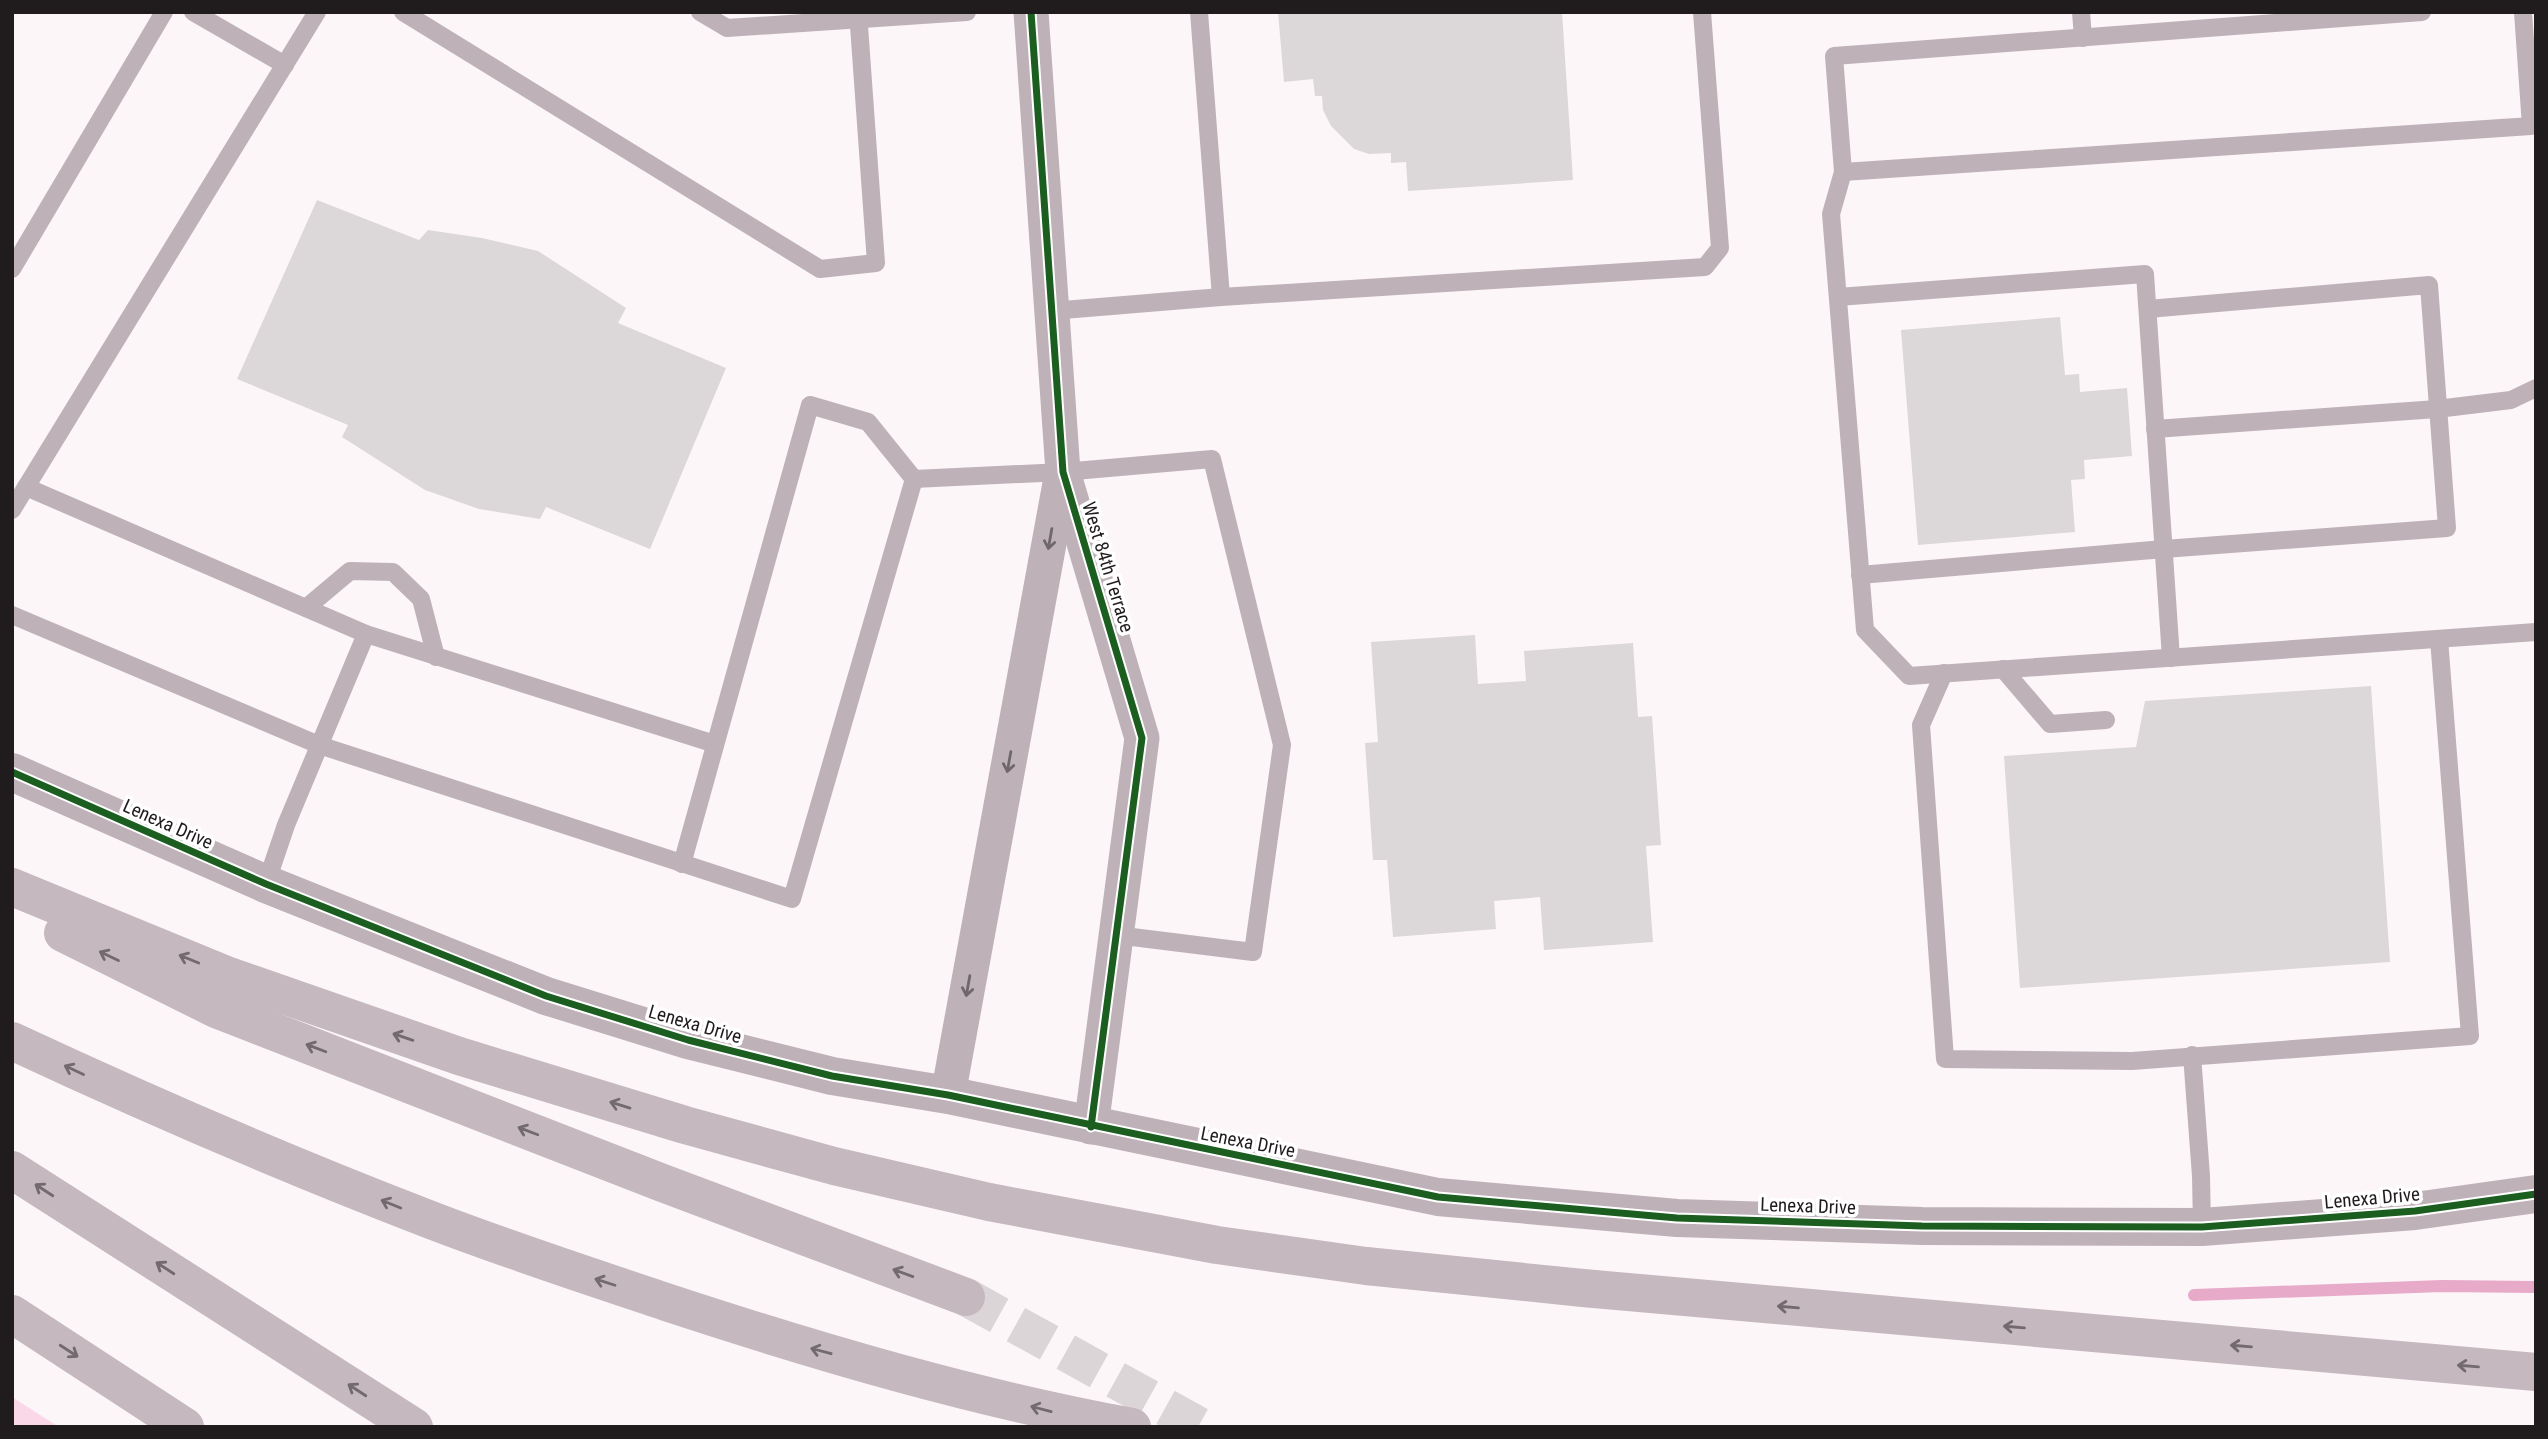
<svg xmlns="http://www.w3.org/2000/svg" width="2548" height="1439" font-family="'Roboto Condensed',sans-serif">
  <rect width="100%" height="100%" fill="#fcf6f9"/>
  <polygon fill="#fbd8e8" points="12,1397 59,1427 12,1427"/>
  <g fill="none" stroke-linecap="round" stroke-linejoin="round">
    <polyline stroke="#e8aac9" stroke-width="12" points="2194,1295 2442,1286 2536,1287"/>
  </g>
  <g fill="#dcd7d9">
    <polygon points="1278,12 1562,12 1573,180 1408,191 1406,162 1391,163 1391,153 1369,154 1354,149 1331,126 1323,110 1322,96 1315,96 1313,79 1284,82"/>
    <polygon points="317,200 419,240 428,230 482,238 538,251 626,308 618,323 726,368 650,549 546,507 540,519 479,509 425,490 342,437 348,425 237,379"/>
    <polygon points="2060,317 2065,375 2079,374 2080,392 2127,388 2132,456 2084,460 2085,479 2071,480 2075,532 1918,545 1901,330"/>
    <polygon points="1475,635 1478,684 1526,681 1524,651 1633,643 1638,717 1652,716 1661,845 1646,846 1653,942 1544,950 1540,897 1494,901 1496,929 1393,937 1387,860 1373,860 1365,743 1378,742 1371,642"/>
    <polygon points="2371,686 2390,962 2020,988 2004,756 2136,747 2145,701"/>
  </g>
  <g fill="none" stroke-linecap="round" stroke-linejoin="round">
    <polyline stroke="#dbd5d8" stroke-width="38" stroke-dasharray="38 19" stroke-linecap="butt" points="966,1297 1201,1427"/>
    <g stroke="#beb2b8" stroke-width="18">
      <polyline points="193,12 285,65"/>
      <polyline points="403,12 820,269 876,263 858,12"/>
      <polyline points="700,12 727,28 967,12"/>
      <polyline points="1199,12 1221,297"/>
      <polyline points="2081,12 2083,38"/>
      <polyline points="2422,12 1834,56 1843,172 1831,214 1865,630 1909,676 2536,632"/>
      <polyline points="1843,172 2531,126 2523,12"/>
      <polyline points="12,269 164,12"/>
      <polyline points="1838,297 2145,274 2171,658"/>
      <polyline points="1051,311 1221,297 1705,267 1720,248 1702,12"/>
      <polyline points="2155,429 2437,409 2511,400 2536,388"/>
      <polyline points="914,479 1063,472 1212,459 1282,745 1253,952 1116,935"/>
      <polyline points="26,487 366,634 715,744"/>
      <polyline points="12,510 317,12"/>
      <polyline points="1860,575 2164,549 2447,528 2429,285 2148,309"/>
      <polyline points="306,608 350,571 393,572 421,599 436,657"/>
      <polyline points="12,615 319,745 792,899 914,479"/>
      <polyline points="2003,669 2050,724 2106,720"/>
      <polyline points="1944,673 1921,725 1945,1059 2132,1061 2470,1036 2439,639"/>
      <polyline points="682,864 810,405 868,422 914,479"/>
      <polyline points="266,884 286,825 366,634"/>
      <polyline points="2192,1055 2201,1176 2202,1227"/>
    </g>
    <g stroke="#beb2b8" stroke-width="35">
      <polyline points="1031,12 1063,472 1142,738 1091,1127"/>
      <polyline points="948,1095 1061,478"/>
    </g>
    <polyline stroke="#beb2b8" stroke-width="38" points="12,772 266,884 546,996 688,1040 832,1076 948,1095 1438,1197 1677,1218 1922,1226 2202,1227 2415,1211 2536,1194"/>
    <g stroke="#c5b8be" stroke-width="38">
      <polyline points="12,887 229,976 459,1056 685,1125 834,1166 989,1202 1217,1245 1366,1266 1583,1288 2536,1372"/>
      <polyline points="63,933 216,1009 660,1182 966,1297"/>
      <path d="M12,1041C145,1103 281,1162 418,1215C499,1247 583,1274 666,1302C818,1352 974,1398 1132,1427"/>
      <polyline points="12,1170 414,1427"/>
      <polyline points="12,1314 185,1427"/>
    </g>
    <defs>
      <g id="cycleway">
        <polyline points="1031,12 1063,472 1142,738 1091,1127"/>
        <polyline points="12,772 266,884 546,996 688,1040 832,1076 948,1095 1438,1197 1677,1218 1922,1226 2202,1227 2415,1211 2536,1194"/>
      </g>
    </defs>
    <use href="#cycleway" stroke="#fff" stroke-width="11"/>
    <use href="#cycleway" stroke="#1b5e20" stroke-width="7"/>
  </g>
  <defs><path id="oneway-shaft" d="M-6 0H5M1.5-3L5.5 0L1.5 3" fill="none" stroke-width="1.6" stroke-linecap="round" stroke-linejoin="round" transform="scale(1.75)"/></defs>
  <g stroke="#6f676b">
    <use href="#oneway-shaft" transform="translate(1050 539) rotate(100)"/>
    <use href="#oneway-shaft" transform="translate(1009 762) rotate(100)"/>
    <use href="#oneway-shaft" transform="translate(968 986) rotate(100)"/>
  </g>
  <g stroke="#726a6e">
    <use href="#oneway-shaft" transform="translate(109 956) rotate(-154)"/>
    <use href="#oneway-shaft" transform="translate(189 959) rotate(-158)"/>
    <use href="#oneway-shaft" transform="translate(403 1037) rotate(-161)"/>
    <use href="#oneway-shaft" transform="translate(316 1048) rotate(-159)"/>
    <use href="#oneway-shaft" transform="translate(74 1070) rotate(-155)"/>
    <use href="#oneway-shaft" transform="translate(620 1105) rotate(-163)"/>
    <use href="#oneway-shaft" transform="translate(528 1131) rotate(-159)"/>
    <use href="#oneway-shaft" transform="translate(44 1190) rotate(-147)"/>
    <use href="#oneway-shaft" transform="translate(391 1204) rotate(-158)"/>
    <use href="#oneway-shaft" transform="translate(165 1268) rotate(-147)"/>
    <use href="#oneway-shaft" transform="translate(903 1273) rotate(-160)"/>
    <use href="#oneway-shaft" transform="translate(605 1282) rotate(-162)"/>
    <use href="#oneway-shaft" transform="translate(1788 1307) rotate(-175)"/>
    <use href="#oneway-shaft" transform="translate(2014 1327) rotate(-175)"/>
    <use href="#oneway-shaft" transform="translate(2241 1346) rotate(-175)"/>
    <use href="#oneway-shaft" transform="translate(69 1351) rotate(33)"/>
    <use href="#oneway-shaft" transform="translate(821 1351) rotate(-165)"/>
    <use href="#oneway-shaft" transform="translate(2468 1366) rotate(-175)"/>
    <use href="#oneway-shaft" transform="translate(357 1390) rotate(-147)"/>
    <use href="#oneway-shaft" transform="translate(1041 1409) rotate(-165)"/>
  </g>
  <g text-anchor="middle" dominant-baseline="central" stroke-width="7" stroke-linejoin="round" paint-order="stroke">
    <g font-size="19" fill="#201c1e" stroke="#fff">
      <text transform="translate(1108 567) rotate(73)">West 84th Terrace</text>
      <text transform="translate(168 824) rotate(24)">Lenexa Drive</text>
      <text transform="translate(695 1024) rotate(16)">Lenexa Drive</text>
      <text transform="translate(1248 1142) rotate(11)">Lenexa Drive</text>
      <text transform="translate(2372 1198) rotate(-5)">Lenexa Drive</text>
      <text transform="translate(1808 1206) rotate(2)">Lenexa Drive</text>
    </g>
  </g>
  <rect width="2548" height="1439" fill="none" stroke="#201c1e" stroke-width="28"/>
</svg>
